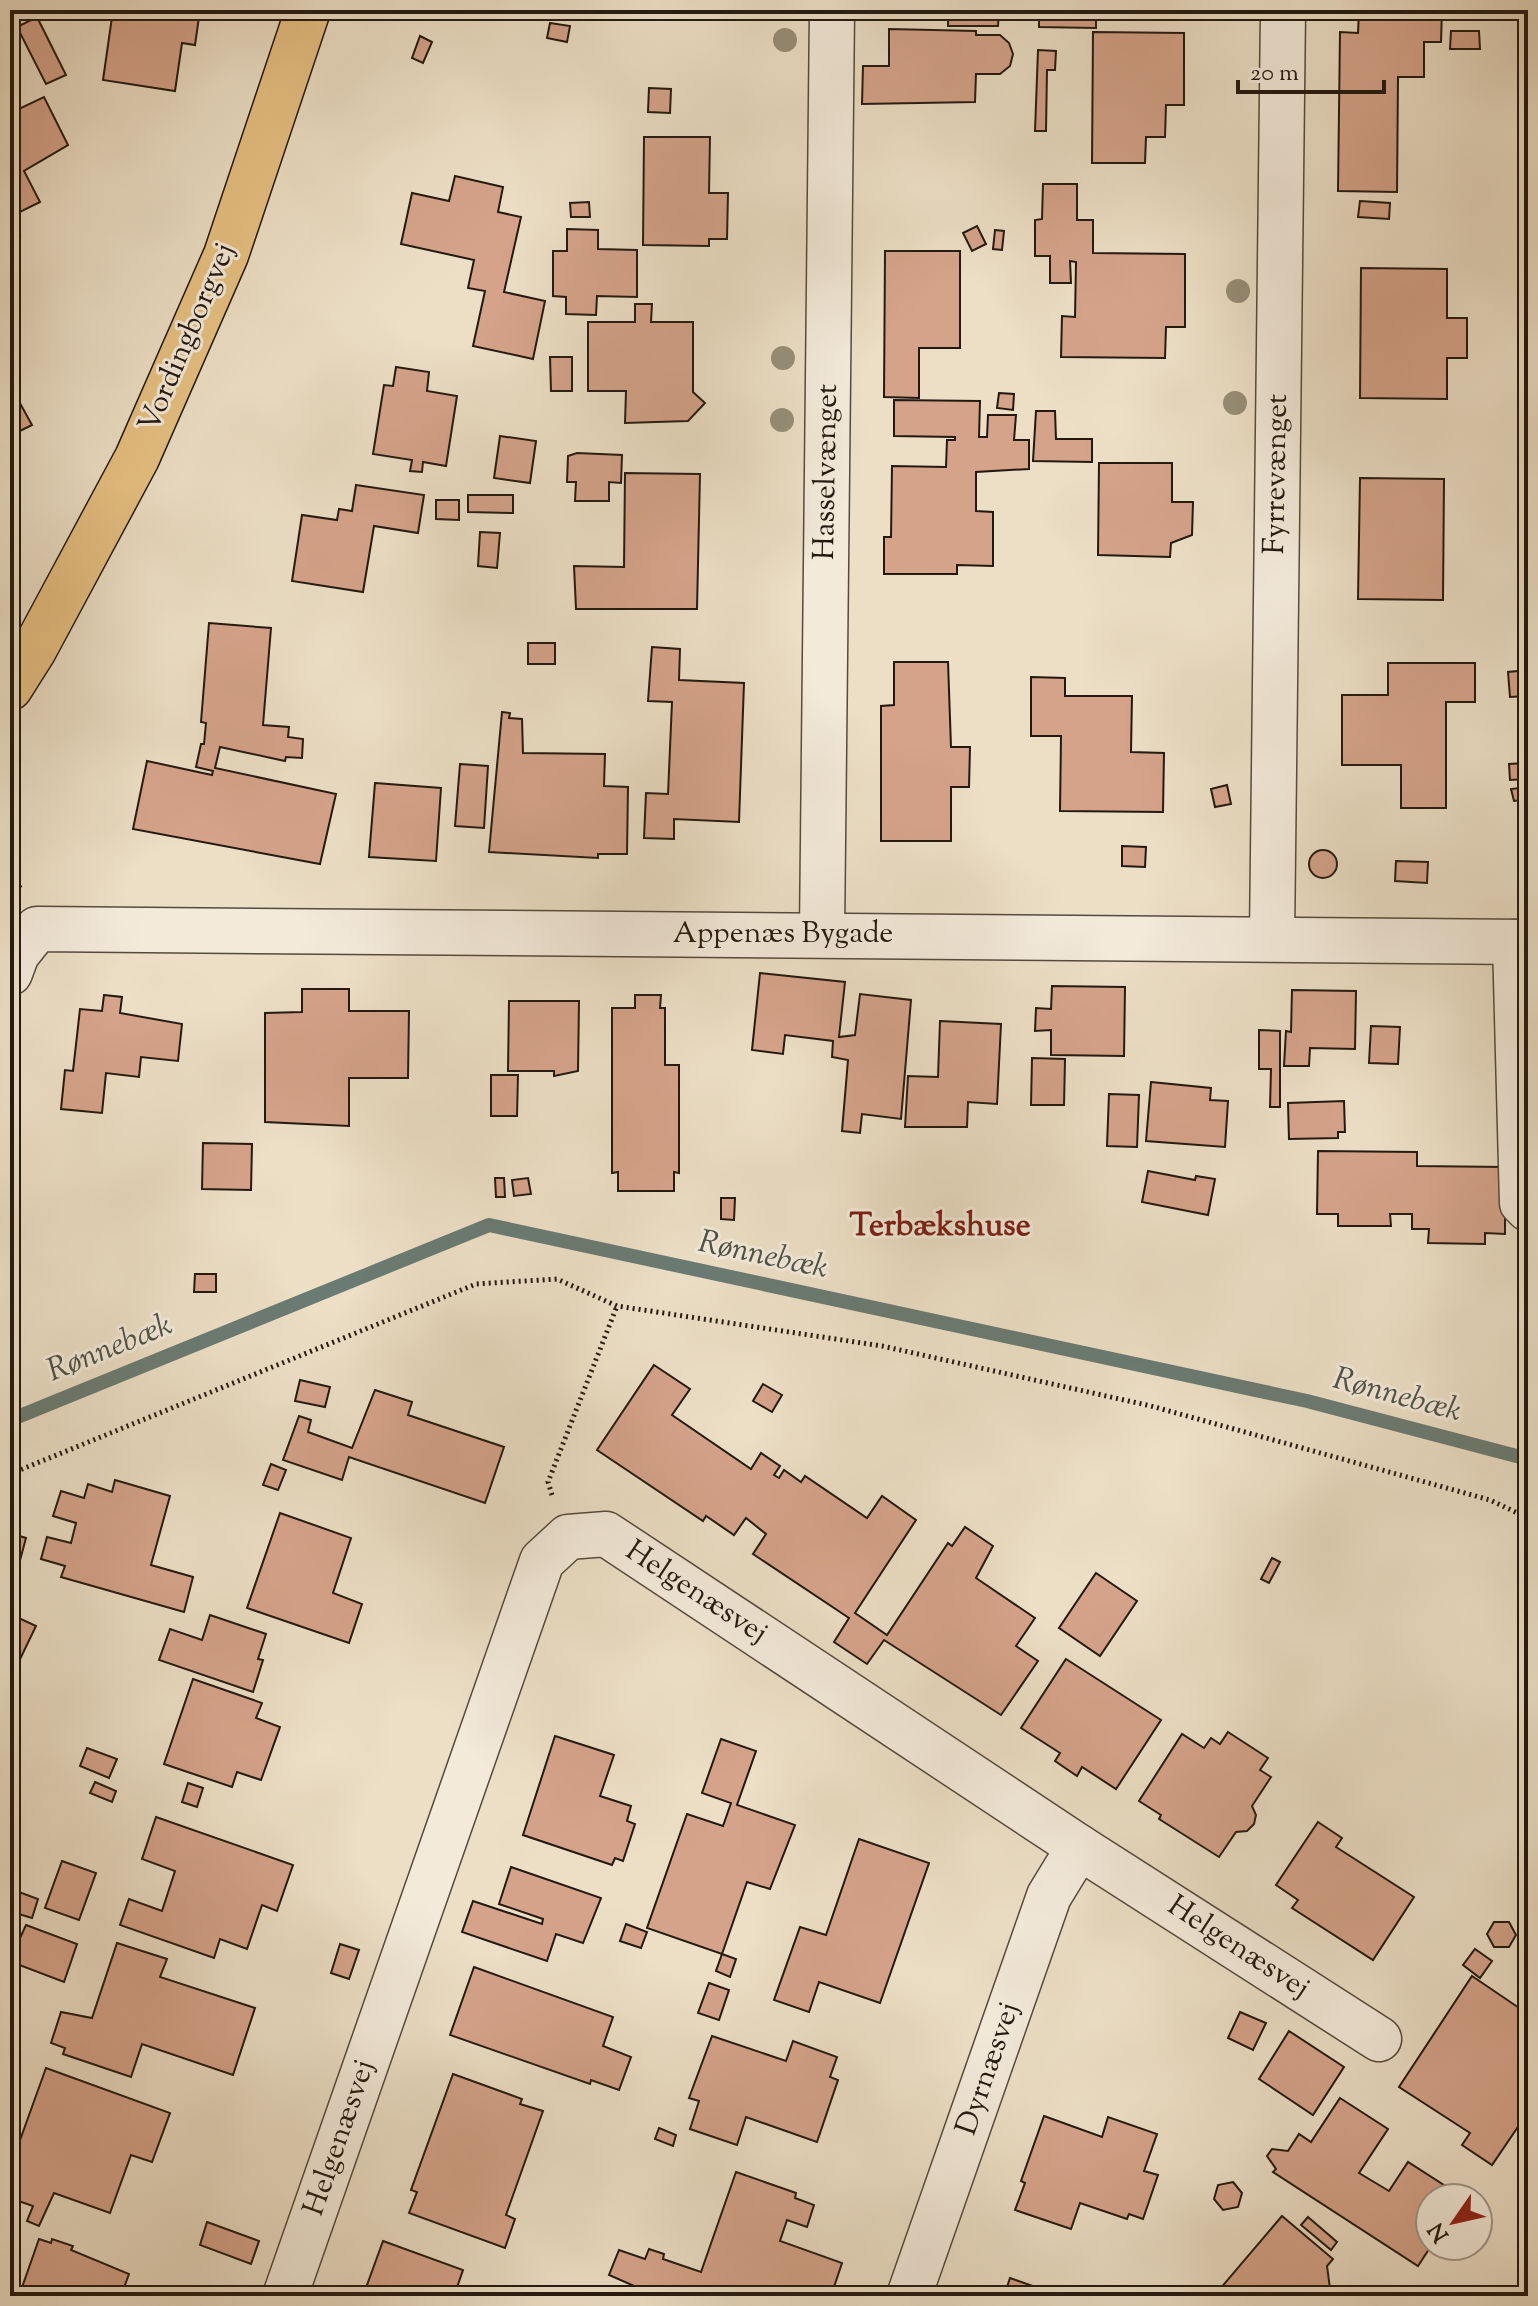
<svg xmlns="http://www.w3.org/2000/svg" width="1538" height="2306" font-family="'Sorts Mill Goudy',serif">
  <rect width="100%" height="100%" fill="#ecdfc6"/>
  <filter id="stains"><feTurbulence type="fractalNoise" baseFrequency=".0025" numOctaves="4"/><feColorMatrix values="0 0 0 0 .2 0 0 0 0 .09 0 0 0 0 .02 0 0 0 .5 -.17"/></filter>
  <radialGradient id="worn" r=".72"><stop offset=".6" stop-color="#630" stop-opacity="0"/><stop offset="1" stop-color="#630" stop-opacity=".3"/></radialGradient>
  <g fill="none" stroke-linecap="round" stroke-linejoin="round">
    <polyline stroke="#6a7b73" stroke-width="14" points="10,1420 489,1225 1307,1401 1528,1459"/>
  </g>
  <g fill="#d5a38a" stroke="#231911" stroke-width="2">
    <polygon points="113,10 200,10 195,45 182,43 175,91 103,80"/>
    <polygon points="948,10 999,10 998,26 948,26"/>
    <polygon points="1039,10 1096,10 1096,28 1039,27"/>
    <polygon points="1359,10 1442,10 1441,42 1424,42 1424,77 1398,77 1397,192 1338,191 1340,32 1358,33"/>
    <polygon points="37,17 66,75 46,84 17,27"/>
    <polygon points="550,23 570,26 567,42 547,38"/>
    <polygon points="889,29 976,31 976,35 1000,35 1009,43 1013,54 1010,66 1000,74 976,74 975,102 862,104 863,66 889,66"/>
    <polygon points="1451,31 1479,31 1480,49 1450,49"/>
    <polygon points="1093,32 1184,33 1184,105 1166,105 1165,137 1146,137 1145,163 1092,163"/>
    <polygon points="420,36 432,42 423,63 412,58"/>
    <polygon points="1038,50 1056,51 1055,70 1047,70 1046,131 1035,131"/>
    <polygon points="649,88 671,89 670,113 648,112"/>
    <polygon points="10,92 19,109 44,97 68,145 24,171 40,202 20,212 10,191"/>
    <polygon points="644,137 710,137 709,193 728,193 727,239 709,239 709,246 643,245"/>
    <polygon points="455,176 503,187 498,212 521,217 504,292 545,301 533,359 473,346 485,291 468,288 474,260 401,244 412,193 449,201"/>
    <polygon points="1043,184 1077,184 1077,220 1093,220 1093,253 1185,254 1185,327 1166,327 1165,358 1061,357 1062,316 1075,317 1076,262 1070,261 1071,283 1050,283 1050,256 1035,256 1035,220 1042,219"/>
    <polygon points="1360,201 1390,203 1389,219 1358,217"/>
    <polygon points="589,202 590,217 571,217 570,203"/>
    <polygon points="14,223 20,235 10,240 10,225"/>
    <polygon points="977,226 986,244 972,251 963,233"/>
    <polygon points="567,229 598,230 598,249 637,250 637,297 597,296 596,315 566,314 566,297 553,296 553,251 567,251"/>
    <polygon points="995,230 1004,231 1002,250 993,249"/>
    <polygon points="885,251 960,251 960,348 919,348 919,398 884,397"/>
    <polygon points="1361,268 1447,269 1447,318 1467,318 1467,358 1447,358 1447,399 1360,398"/>
    <polygon points="635,304 652,304 651,322 693,322 693,392 705,403 688,421 625,423 626,391 588,391 588,322 635,322"/>
    <polygon points="550,357 572,357 572,391 551,391"/>
    <polygon points="396,367 429,372 427,391 457,396 446,466 423,462 422,472 410,471 412,460 373,454 384,385 393,386"/>
    <polygon points="10,385 32,425 10,436"/>
    <polygon points="999,393 1014,394 1013,410 997,408"/>
    <polygon points="894,400 980,401 979,437 987,437 988,415 1016,415 1014,440 1029,440 1029,469 976,472 976,511 993,512 993,566 957,565 957,574 884,574 884,537 891,537 892,466 946,467 947,440 955,440 955,437 894,436"/>
    <polygon points="1036,411 1055,411 1056,439 1092,439 1092,462 1033,461"/>
    <polygon points="500,436 536,441 530,483 494,478"/>
    <polygon points="577,453 622,455 621,483 609,482 609,501 575,501 576,482 567,482 568,456"/>
    <polygon points="1099,463 1172,463 1172,502 1193,502 1192,535 1171,543 1170,557 1098,555"/>
    <polygon points="625,473 700,474 697,609 576,609 574,566 624,567"/>
    <polygon points="1360,478 1444,479 1443,600 1358,599"/>
    <polygon points="356,485 424,495 418,533 374,526 363,592 292,581 302,515 337,520 339,509 352,511"/>
    <polygon points="468,495 513,495 513,513 468,512"/>
    <polygon points="436,500 459,500 459,520 436,519"/>
    <polygon points="480,532 500,533 497,568 478,566"/>
    <polygon points="209,623 271,628 263,725 289,727 288,737 303,739 302,758 286,757 285,761 220,747 215,768 336,794 320,864 133,829 147,761 212,775 213,771 196,767 201,744 204,744 206,723 201,722"/>
    <rect x="528" y="643" width="27" height="21"/>
    <polygon points="652,647 680,649 679,680 744,683 739,822 674,819 674,839 644,838 646,793 668,794 672,702 648,701"/>
    <polygon points="894,662 948,662 951,747 970,747 969,787 951,787 951,841 881,841 881,706 894,705"/>
    <polygon points="1388,663 1475,663 1475,702 1446,702 1446,808 1401,808 1401,765 1342,765 1342,695 1388,695"/>
    <polygon points="1528,670 1528,696 1510,697 1508,672"/>
    <polygon points="1031,677 1065,678 1065,696 1132,696 1131,752 1164,753 1163,812 1060,811 1061,736 1031,736"/>
    <polygon points="502,712 510,713 509,718 522,719 523,753 605,754 604,786 628,787 627,854 598,854 598,858 489,852"/>
    <polygon points="1528,763 1528,779 1510,780 1509,764"/>
    <polygon points="460,764 488,766 484,828 455,826"/>
    <polygon points="375,783 441,788 436,861 369,857"/>
    <polygon points="1227,785 1231,804 1215,807 1211,789"/>
    <polygon points="1528,787 1528,799 1514,801 1511,789"/>
    <polygon points="1122,846 1146,847 1145,867 1122,866"/>
    <circle cx="1323" cy="864" r="14"/>
    <polygon points="1396,861 1428,862 1427,883 1395,881"/>
    <polygon points="760,973 845,982 839,1037 855,1035 860,994 911,1000 901,1119 862,1114 860,1133 842,1131 848,1060 832,1057 833,1041 785,1035 783,1054 752,1050"/>
    <polygon points="1052,986 1125,987 1124,1056 1051,1055 1051,1030 1035,1031 1036,1008 1051,1009"/>
    <polygon points="302,989 349,989 349,1011 409,1011 408,1078 349,1078 349,1126 265,1122 265,1013 302,1012"/>
    <polygon points="1292,990 1356,991 1355,1049 1310,1048 1309,1066 1284,1066 1286,1031 1291,1032"/>
    <polygon points="104,995 122,997 120,1013 182,1024 178,1061 141,1057 139,1077 106,1073 102,1113 61,1109 65,1070 73,1071 80,1009 102,1011"/>
    <polygon points="635,995 661,995 660,1008 665,1008 665,1065 679,1065 679,1173 674,1172 674,1191 618,1191 618,1172 612,1173 612,1008 635,1008"/>
    <polygon points="509,1001 579,1001 578,1071 554,1076 554,1071 508,1071"/>
    <polygon points="940,1021 1001,1024 997,1104 968,1102 967,1127 905,1127 908,1076 938,1077"/>
    <polygon points="1371,1026 1400,1027 1398,1064 1369,1063"/>
    <polygon points="1259,1030 1280,1031 1280,1107 1270,1107 1271,1069 1259,1069"/>
    <polygon points="1032,1058 1065,1059 1064,1105 1031,1105"/>
    <polygon points="491,1075 518,1075 517,1116 491,1116"/>
    <polygon points="1151,1082 1211,1088 1210,1100 1228,1101 1225,1147 1146,1141"/>
    <polygon points="1109,1094 1139,1095 1137,1147 1107,1146"/>
    <polygon points="1344,1101 1345,1132 1338,1132 1338,1138 1289,1139 1288,1103"/>
    <polygon points="203,1143 252,1144 251,1190 202,1189"/>
    <polygon points="1318,1151 1417,1152 1417,1166 1505,1167 1505,1234 1485,1233 1485,1244 1428,1243 1429,1229 1412,1229 1412,1214 1390,1214 1391,1226 1338,1226 1338,1214 1317,1214"/>
    <polygon points="1148,1171 1195,1180 1196,1176 1215,1179 1208,1215 1142,1202"/>
    <polygon points="495,1178 504,1178 505,1197 496,1197"/>
    <polygon points="528,1178 531,1194 514,1196 512,1180"/>
    <polygon points="721,1198 735,1198 734,1220 721,1219"/>
    <polygon points="195,1274 216,1274 216,1292 194,1292"/>
    <polygon points="654,1365 690,1389 672,1415 751,1469 761,1453 780,1466 774,1475 779,1478 784,1470 801,1482 805,1476 867,1518 882,1496 916,1520 855,1613 887,1635 948,1543 952,1546 965,1527 993,1546 976,1578 1035,1618 1016,1646 1038,1661 1001,1715 884,1640 867,1664 834,1642 849,1618 753,1554 766,1534 746,1518 734,1535 706,1516 703,1521 597,1450"/>
    <polygon points="300,1380 330,1387 325,1407 295,1401"/>
    <polygon points="763,1384 782,1395 772,1412 753,1401"/>
    <polygon points="375,1390 412,1402 408,1415 504,1447 485,1503 349,1457 342,1480 283,1460 299,1416 311,1420 308,1432 352,1448"/>
    <polygon points="271,1464 286,1470 278,1490 263,1485"/>
    <polygon points="115,1480 170,1496 151,1565 193,1577 184,1612 61,1577 65,1566 41,1559 47,1537 71,1543 76,1523 53,1516 61,1491 84,1498 88,1484 112,1492"/>
    <polygon points="280,1513 351,1538 333,1593 362,1604 349,1643 247,1608"/>
    <polygon points="10,1533 26,1538 14,1583 10,1581"/>
    <polygon points="1272,1558 1280,1562 1269,1583 1261,1579"/>
    <polygon points="1096,1573 1137,1601 1100,1656 1059,1628"/>
    <polygon points="10,1614 36,1626 10,1680"/>
    <polygon points="210,1615 266,1634 258,1659 263,1660 253,1692 159,1660 170,1629 202,1640"/>
    <polygon points="1066,1659 1161,1720 1116,1789 1082,1767 1077,1776 1055,1761 1060,1753 1021,1728"/>
    <polygon points="193,1679 262,1703 256,1718 280,1727 261,1780 237,1772 232,1787 164,1764"/>
    <polygon points="1228,1732 1268,1758 1260,1770 1271,1777 1252,1806 1256,1815 1254,1824 1247,1831 1236,1832 1219,1857 1159,1819 1161,1815 1139,1801 1182,1734 1204,1748 1211,1738 1220,1744"/>
    <polygon points="555,1736 614,1755 600,1796 631,1806 627,1821 635,1824 623,1861 615,1858 612,1865 523,1835"/>
    <polygon points="721,1739 756,1751 737,1805 795,1825 770,1889 747,1882 722,1954 647,1928 687,1814 723,1826 731,1803 702,1793"/>
    <polygon points="87,1748 117,1759 109,1778 80,1766"/>
    <polygon points="95,1782 116,1791 112,1802 90,1793"/>
    <polygon points="188,1783 203,1788 197,1807 182,1802"/>
    <polygon points="156,1817 293,1865 277,1911 262,1905 247,1949 220,1939 214,1958 120,1925 129,1899 162,1911 175,1871 142,1859"/>
    <polygon points="1318,1822 1342,1838 1336,1847 1414,1897 1373,1960 1292,1908 1298,1900 1276,1885"/>
    <polygon points="859,1839 929,1863 880,2003 819,1982 809,2012 774,2000 800,1927 826,1935"/>
    <polygon points="62,1861 96,1873 79,1920 45,1908"/>
    <polygon points="511,1867 601,1898 583,1943 556,1934 547,1961 462,1932 473,1901 542,1924 543,1919 499,1904"/>
    <polygon points="19,1892 38,1899 32,1918 12,1912"/>
    <polygon points="1494,1922 1509,1922 1516,1935 1509,1947 1494,1947 1487,1934"/>
    <polygon points="626,1924 647,1932 641,1948 620,1941"/>
    <polygon points="26,1925 77,1944 64,1982 17,1964 10,1982 10,1960"/>
    <polygon points="117,1943 167,1959 160,1977 255,2008 233,2075 142,2044 131,2077 63,2054 65,2048 51,2043 61,2012 92,2018"/>
    <polygon points="340,1944 359,1950 349,1979 331,1973"/>
    <polygon points="1475,1949 1492,1961 1480,1978 1463,1965"/>
    <polygon points="722,1954 736,1959 730,1977 716,1971"/>
    <polygon points="474,1967 613,2017 603,2046 631,2057 619,2090 591,2080 590,2084 450,2035"/>
    <polygon points="1472,1976 1528,2014 1528,2112 1492,2165 1462,2145 1470,2133 1399,2087"/>
    <polygon points="709,1983 729,1990 719,2020 698,2013"/>
    <polygon points="1240,2012 1266,2023 1253,2050 1228,2038"/>
    <polygon points="1289,2031 1344,2067 1313,2115 1259,2079"/>
    <polygon points="712,2036 786,2061 793,2041 837,2057 830,2077 838,2080 817,2142 746,2117 737,2145 690,2129 699,2101 689,2098"/>
    <polygon points="46,2068 170,2113 152,2162 131,2155 110,2213 54,2193 39,2226 27,2221 33,2206 10,2198 10,2168"/>
    <polygon points="453,2074 522,2099 520,2104 543,2111 506,2215 515,2219 505,2248 409,2213 417,2192 411,2190"/>
    <polygon points="1340,2098 1388,2129 1359,2173 1389,2191 1408,2162 1464,2198 1430,2198 1431,2246 1418,2266 1273,2172 1276,2169 1267,2156 1272,2149 1288,2151 1299,2134 1311,2142"/>
    <polygon points="1044,2116 1102,2137 1108,2117 1157,2134 1144,2171 1158,2175 1143,2219 1129,2214 1127,2219 1080,2203 1071,2229 1015,2210 1025,2183 1021,2181"/>
    <polygon points="659,2128 676,2135 673,2146 655,2139"/>
    <polygon points="736,2172 796,2193 795,2198 814,2205 807,2227 787,2220 780,2241 842,2263 831,2296 657,2296 609,2275 619,2250 645,2259 649,2249 664,2254 663,2259 701,2272"/>
    <polygon points="1233,2182 1242,2193 1238,2207 1223,2210 1214,2199 1218,2185"/>
    <polygon points="1282,2216 1333,2259 1327,2266 1331,2296 1214,2296"/>
    <polygon points="1308,2217 1337,2242 1331,2250 1301,2225"/>
    <polygon points="207,2222 259,2241 251,2264 200,2245"/>
    <polygon points="39,2239 51,2243 52,2239 73,2246 71,2250 129,2274 121,2296 19,2296"/>
    <polygon points="383,2241 463,2270 454,2296 363,2296"/>
    <polygon points="1433,2246 1459,2246 1451,2258"/>
    <polygon points="1010,2278 1061,2296 1004,2296"/>
  </g>
  <g fill="none" stroke-linecap="round" stroke-linejoin="round">
    <defs>
      <g id="street">
        <polyline points="822,934 832,10"/>
        <polyline points="1272,938 1283,10"/>
        <polyline points="1515,942 1522,1203 1528,1209"/>
        <polyline points="10,973 17,954 37,929 1528,942"/>
        <polyline points="285,2296 542,1561 568,1537 606,1534 1079,1847 1379,2039"/>
        <polyline points="909,2296 1049,1896 1079,1847"/>
      </g>
      <polyline id="primary" points="10,688 34,650 137,458 226,255 308,10"/>
    </defs>
    <use href="#street" stroke="#554a3e" stroke-width="47"/>
    <use href="#primary" stroke="#231911" stroke-width="47"/>
    <g stroke="#231911" stroke-width="5" stroke-dasharray="2 4" stroke-linecap="butt">
      <polyline points="10,864 20,888"/>
      <polyline points="10,1474 476,1284 557,1279 617,1306 882,1346 1151,1406 1490,1500 1528,1518"/>
      <polyline points="552,1495 548,1482 617,1306"/>
    </g>
    <use href="#street" stroke="#f3eada" stroke-width="44"/>
    <use href="#primary" stroke="#e6c083" stroke-width="44"/>
  </g>
  <g fill="#968e78">
    <circle cx="785" cy="40" r="12"/>
    <circle cx="1238" cy="291" r="12"/>
    <circle cx="783" cy="358" r="12"/>
    <circle cx="1235" cy="403" r="12"/>
    <circle cx="782" cy="420" r="12"/>
  </g>
  <g text-anchor="middle" dominant-baseline="central" stroke-width="6" stroke-linejoin="round" paint-order="stroke">
    <g font-size="30" fill="#231911" stroke="#f3eada">
      <text transform="translate(188 338) rotate(-67)">Vordingborgvej</text>
      <text transform="translate(827 472) rotate(-89)">Hasselvænget</text>
      <text transform="translate(1277 474) rotate(-89)">Fyrrevænget</text>
      <text x="783" y="934">Appenæs Bygade</text>
      <text transform="translate(696 1593) rotate(33)">Helgenæsvej</text>
      <text transform="translate(1238 1948) rotate(33)">Helgenæsvej</text>
      <text transform="translate(989 2069) rotate(-71)">Dyrnæsvej</text>
      <text transform="translate(340 2138) rotate(-71)">Helgenæsvej</text>
    </g>
    <g font-size="32" font-weight="bold" fill="#7a1f14" stroke="#f3eada">
      <text x="940" y="1227">Terbækshuse</text>
    </g>
    <g font-size="32" font-style="italic" fill="#4c524a" stroke="#f3eada">
      <text transform="translate(763 1256) rotate(12)">Rønnebæk</text>
      <text transform="translate(110 1349) rotate(-22)">Rønnebæk</text>
      <text transform="translate(1397 1396) rotate(15)">Rønnebæk</text>
    </g>
  </g>
  <rect width="1538" height="2306" fill="none" stroke="#ecdfc6" stroke-width="40"/>
  <rect x="12" y="12" width="1514" height="2282" fill="none" stroke="#231911" stroke-width="4"/>
  <rect x="20" y="20" width="1498" height="2266" fill="none" stroke="#231911" stroke-width="2"/>
  <g transform="translate(1454 2222) rotate(236)"><circle r="38" fill="#f3eada" stroke="#a0968a" stroke-width="2"/>
  <path d="M0-6L14 30L0 20L-14 30Z" fill="#8f2418"/>
  <text y="-12" font-size="22" font-weight="bold" text-anchor="middle" fill="#231911">N</text>
  </g>
  <path d="M1238 80v12h146v-12" fill="none" stroke="#231911" stroke-width="4"/>
  <text x="1250" y="80" font-size="24" fill="#231911" stroke="#f3eada" stroke-width="6" paint-order="stroke">20 m</text>
  <rect width="100%" height="100%" filter="url(#stains)"/>
  <rect width="100%" height="100%" fill="url(#worn)"/>
</svg>
